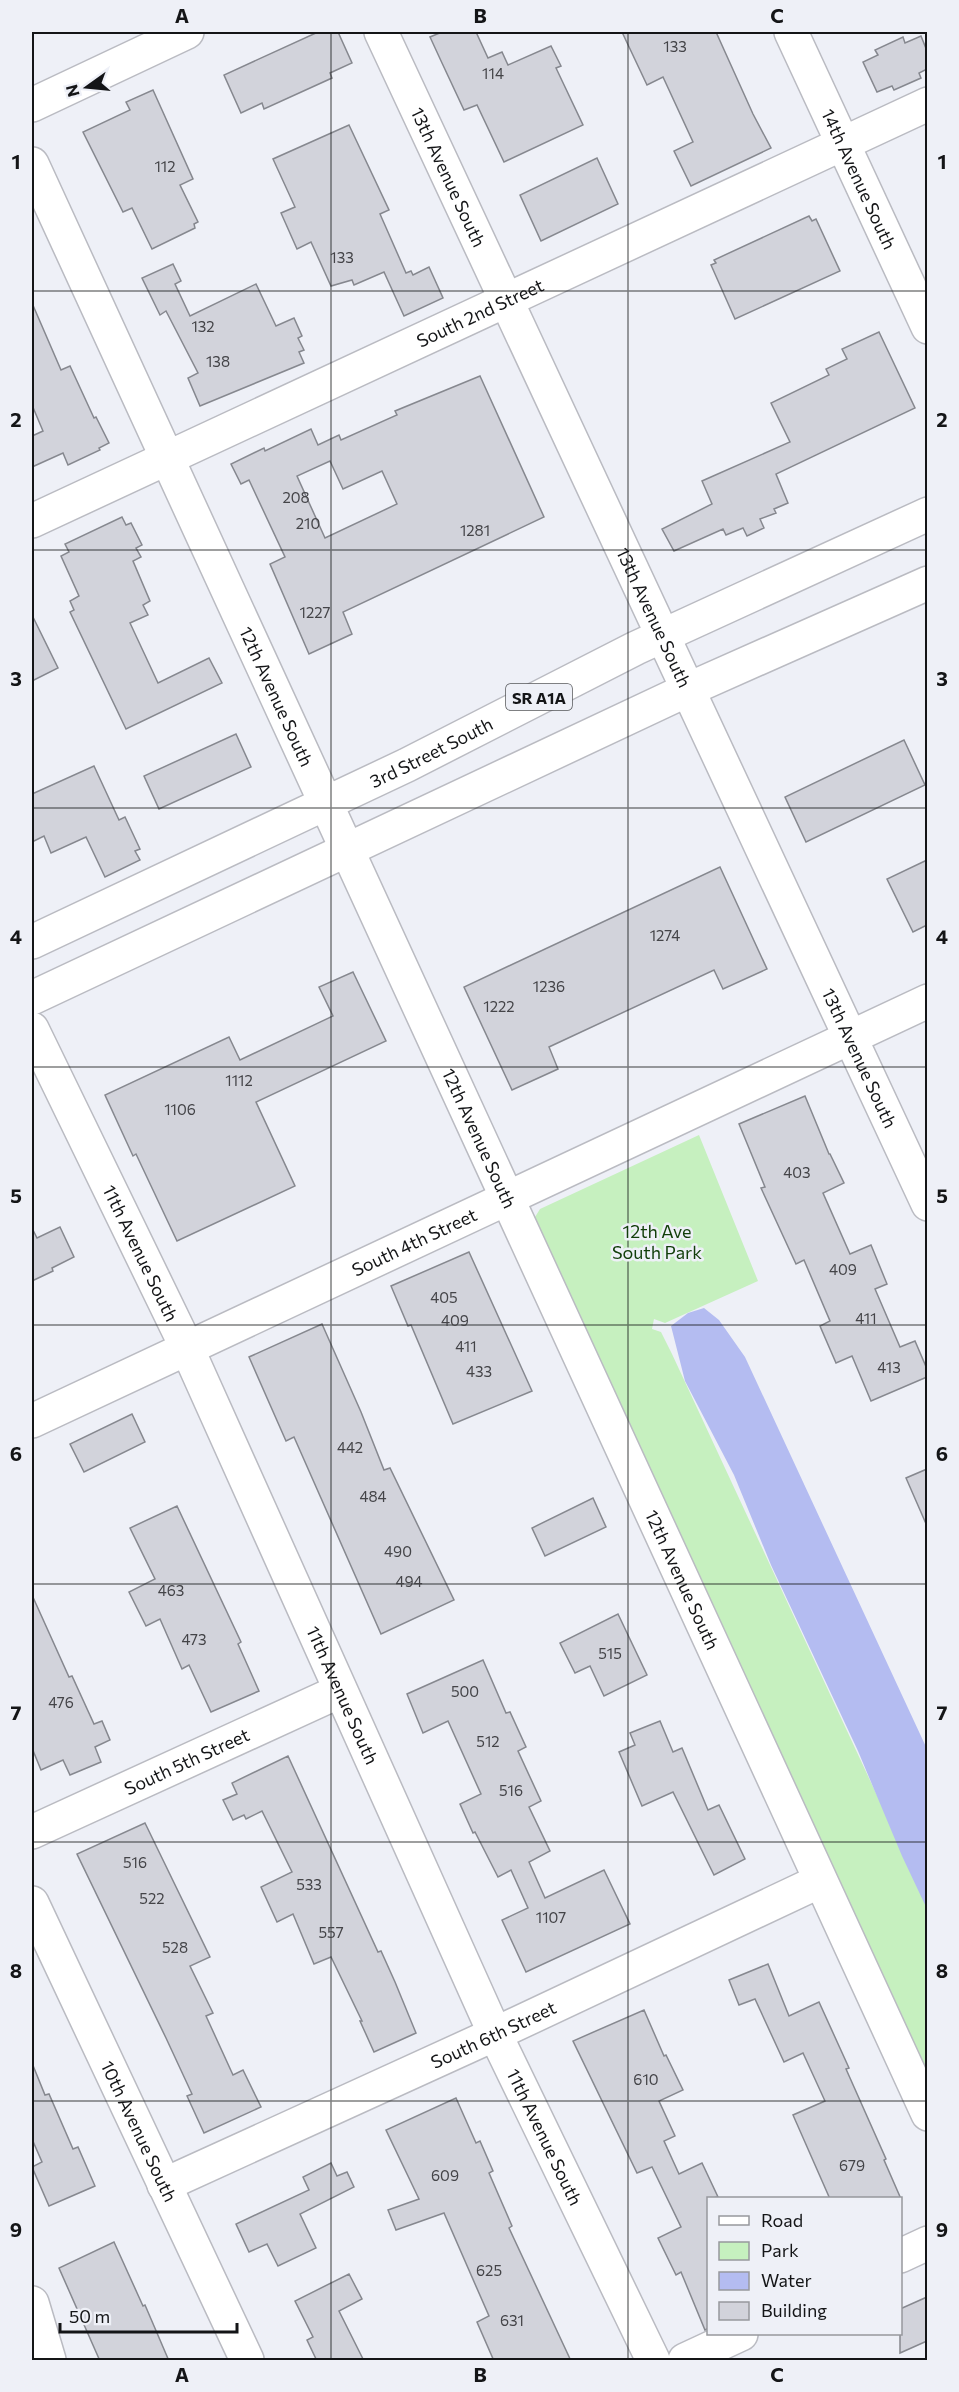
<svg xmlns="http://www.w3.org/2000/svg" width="959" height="2392" font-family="Commissioner,sans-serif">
  <rect width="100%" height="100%" fill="#eef0f7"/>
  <polygon fill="#c6f0bf" points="699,1135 758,1281 665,1323 654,1319 652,1329 661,1332 672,1354 927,1903 927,2098 527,1230 540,1209"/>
  <polygon fill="#b4bcf1" points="704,1308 719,1320 745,1357 927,1749 927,1909 902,1856 858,1751 771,1565 734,1475 685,1381 671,1326 688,1313"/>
  <g fill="#d2d3db" stroke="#86888f" stroke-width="1.5" fill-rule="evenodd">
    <polygon points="318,32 338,32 352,63 330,73 332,78 264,109 262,103 241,113 224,75"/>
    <polygon points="442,32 476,32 488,58 502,52 508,65 551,46 561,66 556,68 583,125 504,162 477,105 464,110 442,63 430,37"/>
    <polygon points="622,32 716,32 753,114 771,148 691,186 674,151 693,142 663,77 647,85"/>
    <polygon points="921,36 927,51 927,69 919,73 921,78 894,90 892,86 877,92 863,62 878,55 875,50 903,37 905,43"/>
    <polygon points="153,90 193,179 180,185 198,222 194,224 195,228 152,249 132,208 123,212 83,132 130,110 126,102"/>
    <polygon points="349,125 389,210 380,214 406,273 411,271 413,275 429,267 443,298 404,316 384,272 354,285 352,280 331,286 311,242 297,249 281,213 295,207 273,159"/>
    <polygon points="597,158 618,204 541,241 520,195"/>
    <polygon points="809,216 812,221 816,219 840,271 735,319 711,265 716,263 714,260"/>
    <polygon points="173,264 181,281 175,284 190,316 256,284 276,326 294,318 302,336 298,338 304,350 299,352 304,363 200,406 188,378 198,373 166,311 160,315 142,278"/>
    <polygon points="32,303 61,370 70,366 94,418 96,417 109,443 99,448 100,450 68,465 63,453 32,467 32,436 43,431 32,405"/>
    <polygon points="879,332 915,408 776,474 788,503 774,509 776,513 760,519 764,528 747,536 743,528 726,535 723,529 674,551 662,529 712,504 702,481 790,442 771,403 829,375 826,369 847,359 842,349"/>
    <path d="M480,376L544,517L343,612L352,634L309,654L270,564L285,557L249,480L241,484L231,464L264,448L265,451L311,429L318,445L339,435L341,440L397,415L395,411ZM330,461L343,489L382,471L397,504L325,538L297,476Z"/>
    <polygon points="122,517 126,525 131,523 142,545 136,548 141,557 133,561 150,601 143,605 148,615 130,623 158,683 209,658 222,683 126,729 70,612 74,610 70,601 79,596 61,556 69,552 65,544"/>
    <polygon points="32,615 58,668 32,681"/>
    <polygon points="236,734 251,767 159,809 144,776"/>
    <polygon points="904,740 925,785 806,842 785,797"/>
    <polygon points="94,766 119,820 125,817 140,849 135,851 140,860 105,877 86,837 51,853 44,836 32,842 32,794"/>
    <polygon points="927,860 927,925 913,932 887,879"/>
    <polygon points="720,867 767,969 723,989 714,970 549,1047 558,1069 512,1090 464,987"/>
    <polygon points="353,972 386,1041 256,1102 295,1186 177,1241 136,1154 133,1156 105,1095 229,1037 240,1060 333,1016 319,987"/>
    <polygon points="805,1096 829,1154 830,1154 844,1183 823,1193 850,1254 871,1245 887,1284 875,1289 900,1347 915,1341 927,1369 927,1377 871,1401 852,1356 836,1363 820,1326 830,1321 804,1260 796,1264 761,1188 765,1187 739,1124"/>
    <polygon points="60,1227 74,1257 52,1268 53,1271 32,1281 32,1228 37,1238"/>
    <polygon points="469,1252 532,1391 453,1424 411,1325 408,1326 391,1286"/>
    <polygon points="322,1324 361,1412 384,1470 390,1468 454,1600 381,1634 294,1437 286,1441 249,1357"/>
    <polygon points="132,1414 145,1442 84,1472 70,1444"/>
    <polygon points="927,1469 927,1526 906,1478"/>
    <polygon points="593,1498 606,1527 545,1556 532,1528"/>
    <polygon points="177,1506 241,1642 238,1644 259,1691 211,1712 189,1665 182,1669 160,1619 146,1626 129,1592 155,1579 130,1528"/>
    <polygon points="32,1595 69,1677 72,1676 94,1724 102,1721 110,1740 95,1747 101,1762 70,1775 63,1760 41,1770 32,1748"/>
    <polygon points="618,1614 647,1675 604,1696 590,1666 575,1673 560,1643"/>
    <polygon points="483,1660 506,1713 510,1712 526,1747 518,1751 541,1801 529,1807 550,1851 529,1862 545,1898 604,1870 630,1924 526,1972 502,1920 528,1908 511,1870 498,1877 475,1832 473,1833 460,1804 481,1794 448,1721 423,1733 407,1694"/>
    <polygon points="660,1721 673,1752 682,1748 708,1810 719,1805 745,1859 714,1875 673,1792 642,1806 619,1752 635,1745 630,1733"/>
    <polygon points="288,1756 378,1952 381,1951 395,1982 416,2033 374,2052 360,2021 362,2021 331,1957 314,1964 293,1914 277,1922 261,1887 292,1872 262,1811 246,1819 244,1815 233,1820 223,1800 237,1794 232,1783"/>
    <polygon points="145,1823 210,1957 190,1966 213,2013 206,2016 233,2075 243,2070 261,2107 204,2133 187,2096 192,2094 166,2038 77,1854"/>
    <polygon points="768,1964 789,2016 819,2002 849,2068 846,2069 886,2159 884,2160 901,2199 830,2199 793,2115 825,2101 803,2053 784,2062 755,1999 739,2005 729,1980"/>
    <polygon points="644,2010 664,2056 666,2055 683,2090 659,2101 675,2136 664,2141 679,2174 702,2163 718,2197 708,2199 708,2328 705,2330 681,2272 676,2275 658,2238 681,2227 652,2167 637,2173 573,2041"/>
    <polygon points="32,2063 45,2095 49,2094 73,2149 78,2147 95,2186 49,2206 32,2167 42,2162 32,2139"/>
    <polygon points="456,2098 476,2143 480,2141 493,2171 489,2173 512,2226 509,2228 571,2361 494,2361 477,2322 489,2316 444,2213 396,2230 388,2210 419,2199 386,2130"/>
    <polygon points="331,2163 337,2176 347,2172 354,2187 300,2214 316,2248 278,2266 267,2244 249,2252 236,2224 309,2190 303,2177"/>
    <polygon points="114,2242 143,2306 145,2305 169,2361 100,2361 59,2268"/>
    <polygon points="349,2274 362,2299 339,2311 364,2361 317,2361 307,2340 313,2337 295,2301"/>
    <polygon points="927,2297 927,2341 900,2353 900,2309"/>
  </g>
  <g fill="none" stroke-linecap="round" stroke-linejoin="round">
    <defs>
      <g id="minor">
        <path id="s1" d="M381,32L928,1204"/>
        <path id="s2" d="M791,32L928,327"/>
        <polyline points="32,105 187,32"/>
        <path id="s3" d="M32,164L928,2114"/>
        <path id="s4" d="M32,521L928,104"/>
        <path id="s5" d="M32,1029L187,1348L495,2034L653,2360"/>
        <path id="s6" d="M32,1421L928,1001"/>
        <path id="s7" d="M32,1832L340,1691"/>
        <path id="s8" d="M32,1903L247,2360"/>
        <path id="s9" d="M164,2185L495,2034L820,1881"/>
        <polyline points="900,2256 928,2243"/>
        <polyline points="32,2303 49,2360"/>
        <polyline points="685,2360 741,2334"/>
      </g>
      <g id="major">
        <path id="s10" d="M32,942L407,765L636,648L928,514"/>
        <polyline points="32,998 687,690 928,583"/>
      </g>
    </defs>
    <use href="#minor" stroke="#babbc2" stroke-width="36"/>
    <use href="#major" stroke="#babbc2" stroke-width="36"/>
    <use href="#minor" stroke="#fff" stroke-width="33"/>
    <use href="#major" stroke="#fff" stroke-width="33"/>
  </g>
  <path fill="none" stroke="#141517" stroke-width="1.5" stroke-opacity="0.55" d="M331,32V2360M628,32V2360M32,291H928M32,550H928M32,808H928M32,1067H928M32,1325H928M32,1584H928M32,1842H928M32,2101H928"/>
  <g text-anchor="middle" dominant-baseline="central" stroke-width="5" stroke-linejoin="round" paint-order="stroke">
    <g font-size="15" fill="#444448">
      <text x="675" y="46">133</text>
      <text x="493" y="73">114</text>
      <text x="165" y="166">112</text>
      <text x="342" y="257">133</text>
      <text x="203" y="326">132</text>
      <text x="218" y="361">138</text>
      <text x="296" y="497">208</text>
      <text x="308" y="523">210</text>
      <text x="475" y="530">1281</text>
      <text x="315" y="612">1227</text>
      <text x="665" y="935">1274</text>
      <text x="549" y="986">1236</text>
      <text x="499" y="1006">1222</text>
      <text x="239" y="1080">1112</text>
      <text x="180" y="1109">1106</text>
      <text x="797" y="1172">403</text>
      <text x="843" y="1269">409</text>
      <text x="444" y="1297">405</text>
      <text x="866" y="1318">411</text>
      <text x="455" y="1320">409</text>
      <text x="466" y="1346">411</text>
      <text x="889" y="1367">413</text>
      <text x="479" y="1371">433</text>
      <text x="350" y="1447">442</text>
      <text x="373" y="1496">484</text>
      <text x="398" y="1551">490</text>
      <text x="409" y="1581">494</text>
      <text x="171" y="1590">463</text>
      <text x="194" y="1639">473</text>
      <text x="610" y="1653">515</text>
      <text x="465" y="1691">500</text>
      <text x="61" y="1702">476</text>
      <text x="488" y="1741">512</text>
      <text x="511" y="1790">516</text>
      <text x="135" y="1862">516</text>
      <text x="309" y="1884">533</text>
      <text x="152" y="1898">522</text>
      <text x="551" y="1917">1107</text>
      <text x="331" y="1932">557</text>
      <text x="175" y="1947">528</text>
      <text x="646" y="2079">610</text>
      <text x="852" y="2165">679</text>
      <text x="445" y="2175">609</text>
      <text x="489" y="2270">625</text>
      <text x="512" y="2320">631</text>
    </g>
    <rect fill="#eef0f7" stroke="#55575a" stroke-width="1.5" x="506" y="684" width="66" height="26" rx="4.5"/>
    <g font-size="16" font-weight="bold" fill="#141517">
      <text x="539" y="697">SR A1A</text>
    </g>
    <g font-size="18" fill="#141517" stroke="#eef0f7">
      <text stroke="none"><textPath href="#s1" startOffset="160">13th Avenue South</textPath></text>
      <text stroke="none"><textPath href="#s2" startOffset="162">14th Avenue South</textPath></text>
      <text stroke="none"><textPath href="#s4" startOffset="494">South 2nd Street</textPath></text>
      <text stroke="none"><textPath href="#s1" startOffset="646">13th Avenue South</textPath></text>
      <text stroke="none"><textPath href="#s3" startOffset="586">12th Avenue South</textPath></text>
      <text stroke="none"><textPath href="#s10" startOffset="442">3rd Street South</textPath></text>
      <text stroke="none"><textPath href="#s1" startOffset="1132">13th Avenue South</textPath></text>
      <text stroke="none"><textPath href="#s3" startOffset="1072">12th Avenue South</textPath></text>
      <text stroke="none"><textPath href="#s6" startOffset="422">South 4th Street</textPath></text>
      <text stroke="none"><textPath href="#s5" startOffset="249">11th Avenue South</textPath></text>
      <text stroke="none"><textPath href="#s3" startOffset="1558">12th Avenue South</textPath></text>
      <text stroke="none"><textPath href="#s5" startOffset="735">11th Avenue South</textPath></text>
      <text stroke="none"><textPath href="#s7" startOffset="170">South 5th Street</textPath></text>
      <text stroke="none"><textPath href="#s9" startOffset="362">South 6th Street</textPath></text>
      <text stroke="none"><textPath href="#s8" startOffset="252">10th Avenue South</textPath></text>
      <text stroke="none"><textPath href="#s5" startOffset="1221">11th Avenue South</textPath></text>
    </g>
    <g font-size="18" fill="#113e09" stroke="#eef0f7">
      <text x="657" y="1231">12th Ave<tspan x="657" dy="21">South Park</tspan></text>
    </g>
  </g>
  <rect width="959" height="2392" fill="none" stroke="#eef0f7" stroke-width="66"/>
  <rect x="707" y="2197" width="195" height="138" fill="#eef0f7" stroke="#97989d" stroke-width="1.5"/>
  <rect x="719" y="2216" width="30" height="9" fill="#ffffff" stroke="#97989d" stroke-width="1.5"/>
  <text x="761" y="2227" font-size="18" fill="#141517">Road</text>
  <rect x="719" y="2242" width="30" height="18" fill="#c6f0bf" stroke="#97989d" stroke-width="1.5"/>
  <text x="761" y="2257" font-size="18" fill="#141517">Park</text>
  <rect x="719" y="2272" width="30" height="18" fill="#b4bcf1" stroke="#97989d" stroke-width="1.5"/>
  <text x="761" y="2287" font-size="18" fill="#141517">Water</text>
  <rect x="719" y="2302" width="30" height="18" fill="#d2d3db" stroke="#97989d" stroke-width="1.5"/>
  <text x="761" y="2317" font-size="18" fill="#141517">Building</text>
  <g transform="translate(87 87) rotate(255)" stroke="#eef0f7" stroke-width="4.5" paint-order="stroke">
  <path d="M0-4.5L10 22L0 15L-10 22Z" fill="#141517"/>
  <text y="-9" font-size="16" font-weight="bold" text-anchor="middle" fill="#141517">N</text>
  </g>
  <path d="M60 2323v9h177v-9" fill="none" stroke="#141517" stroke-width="3"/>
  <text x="69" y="2323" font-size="18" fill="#141517" stroke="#eef0f7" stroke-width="4.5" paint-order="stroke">50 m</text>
  <rect x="33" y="33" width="893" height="2326" fill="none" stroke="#141517" stroke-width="2"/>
  <g font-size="20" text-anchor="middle" font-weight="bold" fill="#141517">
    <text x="182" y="23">A</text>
    <text x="480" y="23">B</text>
    <text x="777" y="23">C</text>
    <text x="16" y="169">1</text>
    <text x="942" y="169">1</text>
    <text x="16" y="427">2</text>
    <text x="942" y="427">2</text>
    <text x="16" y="686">3</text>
    <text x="942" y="686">3</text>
    <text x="16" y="944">4</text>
    <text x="942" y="944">4</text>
    <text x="16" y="1203">5</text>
    <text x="942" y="1203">5</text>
    <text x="16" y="1461">6</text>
    <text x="942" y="1461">6</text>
    <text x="16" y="1720">7</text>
    <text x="942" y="1720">7</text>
    <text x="16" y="1978">8</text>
    <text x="942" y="1978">8</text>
    <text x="16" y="2237">9</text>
    <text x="942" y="2237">9</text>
    <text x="182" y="2382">A</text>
    <text x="480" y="2382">B</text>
    <text x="777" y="2382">C</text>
  </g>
</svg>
